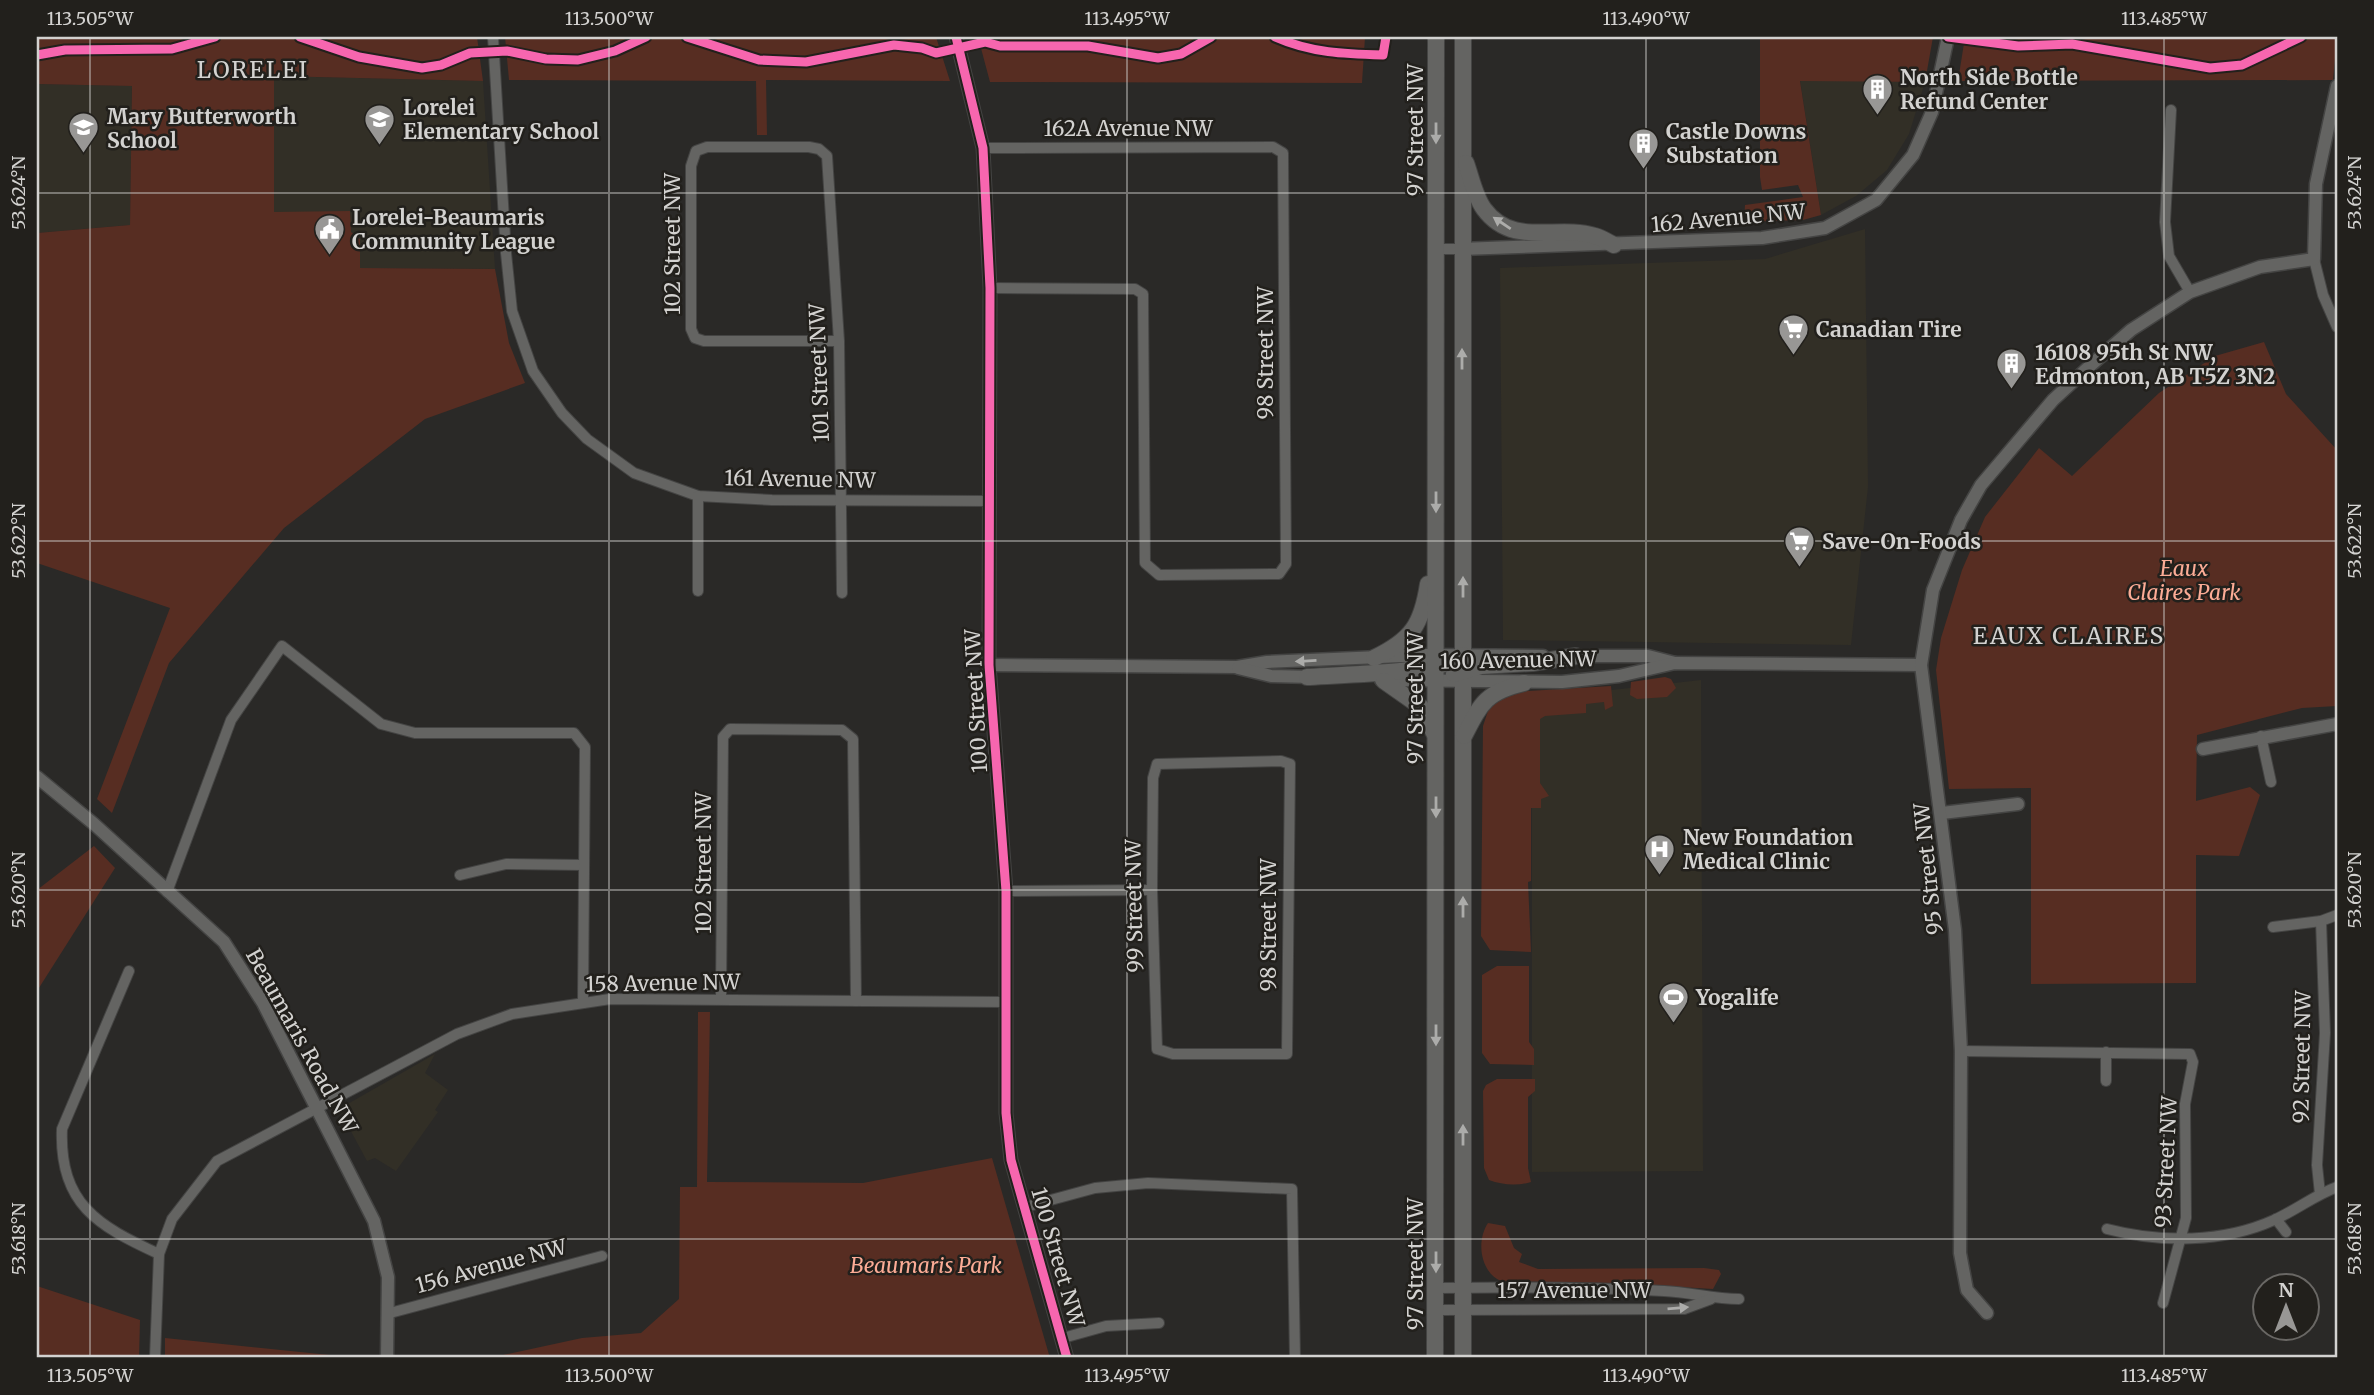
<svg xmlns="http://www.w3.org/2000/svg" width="2374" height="1395" font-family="Merriweather,serif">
  <rect width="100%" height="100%" fill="#2a2927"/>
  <g fill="#322f26">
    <polygon points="274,76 483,81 495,269 360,268 360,239 274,213"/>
    <polygon points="1800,80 1925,82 1909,134 1887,170 1856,196 1821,215"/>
    <polygon points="37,84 132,86 130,225 37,233"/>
    <polygon points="1865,229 1868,487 1851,645 1503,640 1500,268 1765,259"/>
    <polygon points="1701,680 1703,1171 1532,1172 1532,699"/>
    <polygon points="435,1054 425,1073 448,1090 435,1110 438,1112 396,1171 375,1158 367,1161 339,1109"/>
  </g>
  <g fill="#572d22">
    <polygon points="37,37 477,37 483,81 274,76 274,212 350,211 351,232 360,239 360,268 495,269 509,343 525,383 425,419 284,528 169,663 112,813 97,799 170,608 37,563 37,233 130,225 132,86 37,84"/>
    <polygon points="505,37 936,37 950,81 766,80 767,135 757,135 756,81 509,80"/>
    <polygon points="978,37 1365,37 1362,83 990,82"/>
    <polygon points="1760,37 1933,37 1925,82 1800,81 1821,215 1803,220 1744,222 1745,205 1803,197 1798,185 1762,190 1760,177"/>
    <polygon points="1965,37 2337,37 2333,80 1958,81"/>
    <polygon points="2264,342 2286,394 2337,450 2337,706 2302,708 2197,735 2196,801 2250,787 2260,795 2239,856 2196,855 2196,983 2031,984 2031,788 1949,789 1936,670 1941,638 1962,570 1985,517 2039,448 2072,476 2159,393 2215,356"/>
    <polygon points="1665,677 1671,679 1676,688 1667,697 1637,699 1630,695 1631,682"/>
    <polygon points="1611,686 1613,706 1605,710 1604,702 1586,704 1586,713 1545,716 1540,719 1540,783 1549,796 1541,799 1541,808 1531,808 1531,881 1528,882 1531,952 1490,950 1481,936 1483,726 1491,702 1510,692"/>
    <polygon points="94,846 115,868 37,991 37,890"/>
    <polygon points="1497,966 1529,966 1529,1042 1534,1049 1534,1065 1490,1064 1482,1053 1482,975"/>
    <polygon points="698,1012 710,1012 707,1182 863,1183 992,1158 1050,1358 489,1358 582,1338 641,1333 679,1299 680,1187 697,1187"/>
    <path d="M1497,1079H1535V1091L1528,1097V1168L1531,1182C1518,1186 1502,1185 1489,1180L1484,1168L1483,1091L1486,1085Z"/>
    <path d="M1488,1223L1505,1226L1514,1248L1522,1254L1519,1262L1538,1269L1704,1268L1719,1270L1721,1274L1713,1289L1614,1283L1501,1281C1480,1272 1476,1241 1488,1223Z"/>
    <polygon points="37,1286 140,1320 139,1358 37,1358"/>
    <polygon points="165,1338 359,1358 165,1358"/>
  </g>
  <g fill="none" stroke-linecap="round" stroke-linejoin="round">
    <defs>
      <g id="minor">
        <polyline points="493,37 506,253 512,311 533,371 562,413 587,439 634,473 698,496 772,500 990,501"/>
        <polyline points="2171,110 2165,222 2169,256 2190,292"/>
        <polyline points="983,148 1273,147 1283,153 1286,564 1279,574 1159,575 1145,563 1143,294 1135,289 990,288"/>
        <polyline points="1436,249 1461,249"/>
        <polyline points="2314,259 2323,295 2337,327"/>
        <polyline points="839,341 704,341 695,338 691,329 691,166 696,151 707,147 809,147 819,149 827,156 839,341 842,593"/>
        <polyline points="698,591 698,496"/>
        <polyline points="2261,736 2271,782"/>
        <polygon points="1281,761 1290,764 1287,1054 1173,1054 1157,1049 1152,890 1153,778 1157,764"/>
        <polyline points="460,875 506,864 583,865"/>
        <polyline points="1006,891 1152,890"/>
        <polyline points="167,892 231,720 282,646 381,724 415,733 574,733 585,747 583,1003"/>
        <polyline points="2273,927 2321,921 2337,915"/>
        <path d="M129,971L62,1129C59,1204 98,1226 159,1254"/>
        <polyline points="721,999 723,737 730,729 842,730 853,739 856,1001"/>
        <polyline points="1961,1051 2190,1054 2193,1062 2185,1104 2186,1218 2163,1303"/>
        <polyline points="2106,1052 2106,1081"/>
        <polyline points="2320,1194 2317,1165 2325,1033 2321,921"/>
        <polyline points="1025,1207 1095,1188 1148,1183 1292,1189 1295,1358"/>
        <polyline points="2276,1219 2286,1232"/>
        <path d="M2107,1229C2161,1243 2223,1243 2274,1220C2296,1210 2315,1195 2337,1187"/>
        <path d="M1436,1288C1512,1287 1588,1287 1664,1291C1690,1292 1713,1299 1739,1299"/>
        <polyline points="1436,1310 1684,1309 1711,1299"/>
        <polyline points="390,1313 602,1256"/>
        <polyline points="1063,1338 1106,1326 1159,1323"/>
        <polyline points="155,1358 159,1254 172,1219 217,1161 457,1034 512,1014 610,999 1005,1002"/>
      </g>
      <g id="tertiary">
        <polyline points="956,37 983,148 990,288 989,665 1006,891 1006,1113 1011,1160 1067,1358"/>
        <polyline points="1461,249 1762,238 1825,228 1876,200 1913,155 1932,112 1948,37"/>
        <polyline points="1568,656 1648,656 1675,663"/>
        <polyline points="989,665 1237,667 1267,662 1425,655 1543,656"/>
        <polyline points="1238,668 1271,676 1313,677"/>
        <polyline points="1381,680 1562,682 1619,676 1675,663 1921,665"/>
        <polyline points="2203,749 2337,724"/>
        <polyline points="37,777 94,824 224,942 263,1003 374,1221 388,1277 387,1358"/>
        <polyline points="1942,813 2018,804"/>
        <polyline points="1987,1313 1967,1290 1960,1253 1961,1051 1955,930 1921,665 1933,590 1961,520 1981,485 2053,400 2091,365 2131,330 2190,292 2260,267 2314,259 2316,184 2337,86"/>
      </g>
      <g id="primary">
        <polyline points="1463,37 1463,1358"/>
        <path d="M1466,163C1471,177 1475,197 1484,209C1513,248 1556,224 1595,236C1602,238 1608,242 1614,245"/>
        <path d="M1374,658C1412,640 1422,624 1428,584"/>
        <polyline points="1454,674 1481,666 1532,663 1576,656"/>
        <path d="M1307,677C1334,675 1451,673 1463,655"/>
        <polyline points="1384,681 1421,707 1434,733"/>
        <path d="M1464,736C1481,703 1486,692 1524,683"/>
        <polyline points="1435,1358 1436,37"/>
      </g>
    </defs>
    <use href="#minor" stroke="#444443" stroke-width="12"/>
    <use href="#tertiary" stroke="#444443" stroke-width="15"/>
    <use href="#primary" stroke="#444443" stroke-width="18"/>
    <use href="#minor" stroke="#646462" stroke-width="10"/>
    <use href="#tertiary" stroke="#646462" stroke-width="12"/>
    <use href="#primary" stroke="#646462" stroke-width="16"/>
    <defs>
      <g id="cycleway">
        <polyline points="300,37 359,57 422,68 441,65 470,53 507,51 546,59 578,60 615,51 646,37"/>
        <polyline points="687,37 759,60 806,62 894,45 922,48 936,53 985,42 1000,46 1088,46 1158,58 1181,54 1211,37"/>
        <polyline points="956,37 983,148 990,288 989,665 1006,891 1006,1113 1011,1160 1067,1358"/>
        <path d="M1275,37C1311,53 1345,54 1383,55L1386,37"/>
        <polyline points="1948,37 2018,46 2072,44 2210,68 2242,65 2301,37"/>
        <polyline points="37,55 65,50 172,49 215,37"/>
      </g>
    </defs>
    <use href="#cycleway" stroke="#22201c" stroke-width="13"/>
    <use href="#cycleway" stroke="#f766af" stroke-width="9"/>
  </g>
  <defs><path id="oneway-solid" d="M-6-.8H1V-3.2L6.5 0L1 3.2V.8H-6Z" transform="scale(1.75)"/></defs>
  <g fill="#acacaa">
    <use href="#oneway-solid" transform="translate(1436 133) rotate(90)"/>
    <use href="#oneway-solid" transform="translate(1502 223) rotate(-146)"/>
    <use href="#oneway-solid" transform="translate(1462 359) rotate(-90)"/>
    <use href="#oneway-solid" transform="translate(1436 502) rotate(90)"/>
    <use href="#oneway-solid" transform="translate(1463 587) rotate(-90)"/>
    <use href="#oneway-solid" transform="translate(1306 661) rotate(177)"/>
    <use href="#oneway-solid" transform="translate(1436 807) rotate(90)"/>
    <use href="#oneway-solid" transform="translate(1463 907) rotate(-90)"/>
    <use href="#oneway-solid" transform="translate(1436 1035) rotate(90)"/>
    <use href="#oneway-solid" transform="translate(1463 1135) rotate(-90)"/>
    <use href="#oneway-solid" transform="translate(1436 1262) rotate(90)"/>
    <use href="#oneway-solid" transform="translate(1678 1308) rotate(-5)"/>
  </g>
  <path fill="none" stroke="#d3d2d0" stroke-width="2" stroke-opacity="0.45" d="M90,37V1358M609,37V1358M1127,37V1358M1646,37V1358M2164,37V1358M37,193H2337M37,541H2337M37,890H2337M37,1239H2337"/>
  <defs>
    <symbol id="building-pin" viewBox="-11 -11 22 30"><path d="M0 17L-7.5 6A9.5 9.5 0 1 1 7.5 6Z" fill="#989795" stroke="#22201c"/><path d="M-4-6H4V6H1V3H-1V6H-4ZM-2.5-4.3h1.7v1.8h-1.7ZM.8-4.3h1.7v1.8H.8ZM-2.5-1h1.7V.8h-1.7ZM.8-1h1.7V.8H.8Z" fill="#fff"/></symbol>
    <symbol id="school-pin" viewBox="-11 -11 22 30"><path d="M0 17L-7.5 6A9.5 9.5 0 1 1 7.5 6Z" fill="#989795" stroke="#22201c"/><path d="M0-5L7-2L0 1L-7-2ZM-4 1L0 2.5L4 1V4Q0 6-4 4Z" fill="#fff"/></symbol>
    <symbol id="civic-pin" viewBox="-11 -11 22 30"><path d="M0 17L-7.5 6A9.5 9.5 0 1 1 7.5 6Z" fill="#989795" stroke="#22201c"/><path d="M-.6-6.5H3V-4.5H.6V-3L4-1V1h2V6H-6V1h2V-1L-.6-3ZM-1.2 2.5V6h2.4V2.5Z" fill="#fff"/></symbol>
    <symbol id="supermarket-pin" viewBox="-11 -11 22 30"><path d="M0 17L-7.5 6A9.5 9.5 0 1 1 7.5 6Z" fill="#989795" stroke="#22201c"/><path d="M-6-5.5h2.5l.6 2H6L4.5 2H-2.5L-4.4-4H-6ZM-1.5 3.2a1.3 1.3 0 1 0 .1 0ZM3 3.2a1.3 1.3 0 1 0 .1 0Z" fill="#fff"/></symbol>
    <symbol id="hospital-pin" viewBox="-11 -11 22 30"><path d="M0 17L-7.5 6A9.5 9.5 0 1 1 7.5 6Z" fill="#989795" stroke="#22201c"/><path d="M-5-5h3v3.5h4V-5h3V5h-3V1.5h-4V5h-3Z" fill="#fff"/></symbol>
    <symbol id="stadium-pin" viewBox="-11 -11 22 30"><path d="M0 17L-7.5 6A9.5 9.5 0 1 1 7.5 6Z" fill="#989795" stroke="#22201c"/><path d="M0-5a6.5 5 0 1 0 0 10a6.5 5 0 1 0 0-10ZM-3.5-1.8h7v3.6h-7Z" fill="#fff"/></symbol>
  </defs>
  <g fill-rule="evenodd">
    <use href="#building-pin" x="1860" y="72" width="35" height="47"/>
    <use href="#school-pin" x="362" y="102" width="35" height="47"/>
    <use href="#school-pin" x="66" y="110" width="35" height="47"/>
    <use href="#building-pin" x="1626" y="126" width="35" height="47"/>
    <use href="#civic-pin" x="312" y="212" width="35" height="47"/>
    <use href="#supermarket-pin" x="1776" y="312" width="35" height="47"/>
    <use href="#building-pin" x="1994" y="346" width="35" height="47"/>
    <use href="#supermarket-pin" x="1782" y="524" width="35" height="47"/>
    <use href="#hospital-pin" x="1642" y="832" width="35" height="47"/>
    <use href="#stadium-pin" x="1656" y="980" width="35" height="47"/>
  </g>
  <g text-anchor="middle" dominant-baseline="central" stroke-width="5" stroke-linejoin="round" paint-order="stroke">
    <g font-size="21" font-weight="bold" fill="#d3d2d0" stroke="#22201c" text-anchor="start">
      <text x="1900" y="77">North Side Bottle<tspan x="1900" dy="24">Refund Center</tspan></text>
      <text x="403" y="107">Lorelei<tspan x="403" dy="24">Elementary School</tspan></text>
      <text x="107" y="116">Mary Butterworth<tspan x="107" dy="24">School</tspan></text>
      <text x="1666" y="131">Castle Downs<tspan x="1666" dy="24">Substation</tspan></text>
      <text x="352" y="217">Lorelei-Beaumaris<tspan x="352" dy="24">Community League</tspan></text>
      <text x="1816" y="329">Canadian Tire</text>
      <text x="2035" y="352">16108 95th St NW,<tspan x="2035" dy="24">Edmonton, AB T5Z 3N2</tspan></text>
      <text x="1822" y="541">Save-On-Foods</text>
      <text x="1683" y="837">New Foundation<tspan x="1683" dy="24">Medical Clinic</tspan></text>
      <text x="1696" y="997">Yogalife</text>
    </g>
    <g font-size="21" fill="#d3d2d0" stroke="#22201c">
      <text x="1128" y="128">162A Avenue NW</text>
      <text transform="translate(1415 130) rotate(-90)">97 Street NW</text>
      <text transform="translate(1728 218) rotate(-5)">162 Avenue NW</text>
      <text transform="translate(672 244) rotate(-90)">102 Street NW</text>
      <text transform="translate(1265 353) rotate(-90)">98 Street NW</text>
      <text transform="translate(819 373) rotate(-92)">101 Street NW</text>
      <text transform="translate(800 479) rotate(1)">161 Avenue NW</text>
      <text transform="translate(1518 660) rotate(-1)">160 Avenue NW</text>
      <text transform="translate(1415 698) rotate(-90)">97 Street NW</text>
      <text transform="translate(976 701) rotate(-93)">100 Street NW</text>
      <text transform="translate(703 863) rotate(-90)">102 Street NW</text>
      <text transform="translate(1928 869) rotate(-96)">95 Street NW</text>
      <text transform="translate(1134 906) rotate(-91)">99 Street NW</text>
      <text transform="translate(1268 925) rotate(-90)">98 Street NW</text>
      <text transform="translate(663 983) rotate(-1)">158 Avenue NW</text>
      <text transform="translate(302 1041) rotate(61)">Beaumaris Road NW</text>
      <text transform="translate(2302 1057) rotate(-89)">92 Street NW</text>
      <text transform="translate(2166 1162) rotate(-87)">93 Street NW</text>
      <text transform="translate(1058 1257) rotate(74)">100 Street NW</text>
      <text transform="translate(1415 1264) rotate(-90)">97 Street NW</text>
      <text transform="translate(491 1266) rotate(-15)">156 Avenue NW</text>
      <text x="1574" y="1290">157 Avenue NW</text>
    </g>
    <g font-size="21" font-style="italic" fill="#fcac96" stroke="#22201c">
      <text x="2184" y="568">Eaux<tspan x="2184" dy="24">Claires Park</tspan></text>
      <text x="926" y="1265">Beaumaris Park</text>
    </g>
    <g font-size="23" letter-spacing="2" fill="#d3d2d0" stroke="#22201c">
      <text x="253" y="69">LORELEI</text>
      <text x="2069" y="635">EAUX CLAIRES</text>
    </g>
  </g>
  <rect width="2374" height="1395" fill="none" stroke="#22201c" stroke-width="77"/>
  <g transform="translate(2286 1307)"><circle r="33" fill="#22201c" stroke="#696764" stroke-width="2"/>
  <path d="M0-5L12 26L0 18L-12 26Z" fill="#989795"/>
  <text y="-10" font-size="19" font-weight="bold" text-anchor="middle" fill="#d3d2d0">N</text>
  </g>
  <rect x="38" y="38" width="2298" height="1318" fill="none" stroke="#d3d2d0" stroke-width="2.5"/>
  <g font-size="18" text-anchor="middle" fill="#d3d2d0">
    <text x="90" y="25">113.505°W</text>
    <text x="609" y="25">113.500°W</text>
    <text x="1127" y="25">113.495°W</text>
    <text x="1646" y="25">113.490°W</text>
    <text x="2164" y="25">113.485°W</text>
    <text transform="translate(19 193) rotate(-90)" y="6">53.624°N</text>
    <text transform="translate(2355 193) rotate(-90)" y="6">53.624°N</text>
    <text transform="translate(19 541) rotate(-90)" y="6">53.622°N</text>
    <text transform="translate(2355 541) rotate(-90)" y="6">53.622°N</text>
    <text transform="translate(19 890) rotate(-90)" y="6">53.620°N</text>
    <text transform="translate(2355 890) rotate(-90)" y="6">53.620°N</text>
    <text transform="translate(19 1239) rotate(-90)" y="6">53.618°N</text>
    <text transform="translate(2355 1239) rotate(-90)" y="6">53.618°N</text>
    <text x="90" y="1382">113.505°W</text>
    <text x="609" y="1382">113.500°W</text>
    <text x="1127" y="1382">113.495°W</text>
    <text x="1646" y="1382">113.490°W</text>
    <text x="2164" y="1382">113.485°W</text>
  </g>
</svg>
